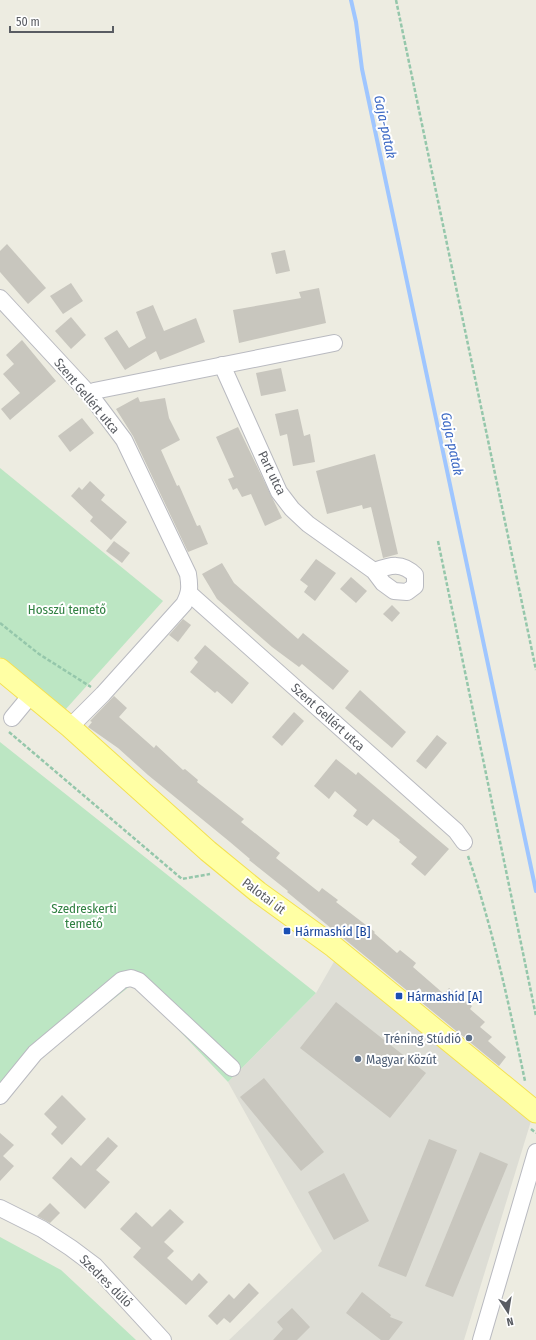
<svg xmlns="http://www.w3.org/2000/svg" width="536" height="1340" font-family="'Fira Sans Condensed',sans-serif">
  <rect width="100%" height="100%" fill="#edece1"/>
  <polygon fill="#ddddd5" points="343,946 531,1121 464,1340 229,1340 322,1251 228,1082 316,993"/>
  <g fill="#bce6c3">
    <polygon points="0,468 163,601 65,710 0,657"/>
    <polygon points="0,742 316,993 228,1082 134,983 33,1062 0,1104"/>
    <polygon points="0,1237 61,1270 136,1340 0,1340"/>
  </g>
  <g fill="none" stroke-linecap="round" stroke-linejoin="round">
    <polyline stroke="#9fc6ff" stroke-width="4" points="351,0 356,22 362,69 536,891"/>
  </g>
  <g fill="#c8c6be">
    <polygon points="7,244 46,288 28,304 0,272 0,251"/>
    <polygon points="285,250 290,271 276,274 271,253"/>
    <polygon points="71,283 83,301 63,314 50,296"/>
    <polygon points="319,288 326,323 239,343 233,310 301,298 299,292"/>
    <polygon points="153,305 164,331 196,318 205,342 160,360 156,351 125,370 104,338 117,330 129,348 146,338 136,312"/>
    <polygon points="71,317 86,335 71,349 55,331"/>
    <polygon points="22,340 56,381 10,420 1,409 20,393 3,374 14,364 6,355"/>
    <polygon points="281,368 286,391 261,396 256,373"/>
    <polygon points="138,397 140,402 165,398 169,418 180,440 161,450 177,486 179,485 197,526 200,525 208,544 188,552 133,436 116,409"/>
    <polygon points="298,409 304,436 310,434 315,462 293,466 287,434 280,436 275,414"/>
    <polygon points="82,418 94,433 70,452 58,436"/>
    <polygon points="238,427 282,518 265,526 251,494 242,497 237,488 233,490 228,479 234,477 216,437"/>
    <polygon points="375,454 398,554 383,558 371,507 363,509 362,505 327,514 316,471"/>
    <polygon points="90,481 105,495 101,500 127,522 111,540 90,521 93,517 71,496 79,487 82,490"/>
    <polygon points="114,541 130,553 122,563 106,551"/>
    <polygon points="316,559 336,573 315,601 304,592 308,586 300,580"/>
    <polygon points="222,563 234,583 298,639 303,633 349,671 333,690 302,664 299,667 272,647 217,599 202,574"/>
    <polygon points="351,577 367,591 356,603 340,589"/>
    <polygon points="392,605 400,613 392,622 383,614"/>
    <polygon points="183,619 191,625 178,642 169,635"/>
    <polygon points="205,645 249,683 232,704 217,691 215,693 190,672 198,662 194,658"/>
    <polygon points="360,690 406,732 392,748 345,708"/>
    <polygon points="114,696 127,708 119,717 154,748 156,745 183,770 185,769 198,780 197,782 244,819 241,822 280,853 276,858 319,892 322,888 338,900 336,902 375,932 374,933 397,953 400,950 416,963 413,967 444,994 449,988 472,1006 470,1009 485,1022 480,1027 492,1037 488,1041 506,1057 499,1066 287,892 288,891 249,860 250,859 230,842 148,775 118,748 88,727 92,722 90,721"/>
    <polygon points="294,712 304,721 282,746 272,737"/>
    <polygon points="437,735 447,743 426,769 416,761"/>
    <polygon points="336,759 356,775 358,772 449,849 425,876 411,864 417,857 399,842 400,840 373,819 367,826 353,816 357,810 335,791 329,799 314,786"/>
    <polygon points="336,1002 426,1073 390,1118 300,1048"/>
    <polygon points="264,1078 324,1152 301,1171 240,1097"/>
    <polygon points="62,1095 86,1119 62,1145 51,1134 57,1127 44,1114"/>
    <polygon points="0,1133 14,1145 3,1156 14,1166 0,1181"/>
    <polygon points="108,1137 118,1146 96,1170 110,1182 85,1209 52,1178 71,1157 81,1166"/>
    <polygon points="429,1139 457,1150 406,1277 378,1266"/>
    <polygon points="480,1152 508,1164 453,1297 425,1286"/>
    <polygon points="344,1173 369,1221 334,1240 308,1192"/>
    <polygon points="50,1203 60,1213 50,1223 37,1216"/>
    <polygon points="170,1209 184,1222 164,1242 174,1251 167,1258 192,1281 199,1273 208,1282 186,1305 133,1257 141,1248 120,1229 136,1212 152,1227"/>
    <polygon points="249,1283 259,1293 230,1323 224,1318 217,1325 208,1316 229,1294 234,1299"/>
    <polygon points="362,1292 391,1315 390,1317 403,1322 389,1340 381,1340 346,1313"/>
    <polygon points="292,1308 310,1327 297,1340 273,1340 283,1329 277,1322"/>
  </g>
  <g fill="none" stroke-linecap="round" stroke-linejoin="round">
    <defs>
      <g id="minor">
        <path d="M0,298L91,396L124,440L188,574C190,587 190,593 184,604L103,694L70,727"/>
        <path d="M222,365L279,492L292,509L308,524L374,571L383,583L394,591L407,592L415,586V575C402,562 391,565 374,571"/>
        <polyline points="91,396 94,391 334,343"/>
        <polyline points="190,594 456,831 464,842"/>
        <polyline points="12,718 31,695"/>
        <polyline points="0,1096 35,1053 122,980 131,978 139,981 232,1068"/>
        <polyline points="0,1208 42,1229 71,1248 95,1266 163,1340"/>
        <polyline points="481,1340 536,1152"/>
      </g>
      <polyline id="major" points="0,669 70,727 208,851 258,892 334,947 536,1112"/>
    </defs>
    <use href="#minor" stroke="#b9bac0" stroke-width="18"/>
    <use href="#major" stroke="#f4e152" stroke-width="23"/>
    <g stroke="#95c7ab" stroke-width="2.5" stroke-dasharray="4 2" stroke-linecap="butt">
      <polyline points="396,0 536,670"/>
      <polyline points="438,541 536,1016"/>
      <polyline points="0,623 39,654 91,687"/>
      <polyline points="9,732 182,879 210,874"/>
      <path d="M468,856C493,929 509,1005 525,1081"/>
      <polyline points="531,1129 536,1133"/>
    </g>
    <use href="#minor" stroke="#fff" stroke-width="16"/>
    <use href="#major" stroke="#ffffa4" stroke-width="21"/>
  </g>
  <g fill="#1a4fb4" stroke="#fff" stroke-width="1.5">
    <rect x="283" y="927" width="8" height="8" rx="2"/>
    <rect x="395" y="992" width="8" height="8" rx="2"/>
  </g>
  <g fill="#5c6f8a" stroke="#fff" stroke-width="1.5">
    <circle cx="469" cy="1038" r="4"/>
    <circle cx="358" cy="1059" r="4"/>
  </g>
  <g text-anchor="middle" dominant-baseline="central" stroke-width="4" stroke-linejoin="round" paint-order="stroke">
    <g font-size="13" fill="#595c62" stroke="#fff">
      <text transform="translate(87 396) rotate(50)">Szent Gellért utca</text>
      <text transform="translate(272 473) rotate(64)">Part utca</text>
      <text transform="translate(328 717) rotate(42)">Szent Gellért utca</text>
      <text transform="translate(264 896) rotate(37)">Palotai út</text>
      <text transform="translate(106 1281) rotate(45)">Szedres dűlő</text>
    </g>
    <g font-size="13" fill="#318142" stroke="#fff">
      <text x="67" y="609">Hosszú temető</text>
      <text x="84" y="908">Szedreskerti<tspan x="84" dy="15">temető</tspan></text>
    </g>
    <g font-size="13" fill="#164399" stroke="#fff" text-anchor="start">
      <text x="295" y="931">Hármashíd [B]</text>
      <text x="407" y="996">Hármashíd [A]</text>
    </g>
    <g font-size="13" fill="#4e5e75" stroke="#fff" text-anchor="end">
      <text x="461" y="1038">Tréning Stúdió</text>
      <text x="366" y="1059" text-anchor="start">Magyar Közút</text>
    </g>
    <g font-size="14" font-style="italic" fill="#3f6bc5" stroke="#fff">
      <text transform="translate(385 127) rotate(78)">Gaja-patak</text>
      <text transform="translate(452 444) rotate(78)">Gaja-patak</text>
    </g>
  </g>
  <g transform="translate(508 1312) rotate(168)" stroke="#ffffff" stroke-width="3" paint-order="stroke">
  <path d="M0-3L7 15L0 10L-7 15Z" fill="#595c62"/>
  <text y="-6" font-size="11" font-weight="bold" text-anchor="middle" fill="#595c62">N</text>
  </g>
  <path d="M10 26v6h103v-6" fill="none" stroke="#595c62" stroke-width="2"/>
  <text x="16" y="26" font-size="12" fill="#595c62" stroke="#ffffff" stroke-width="3" paint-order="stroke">50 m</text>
</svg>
